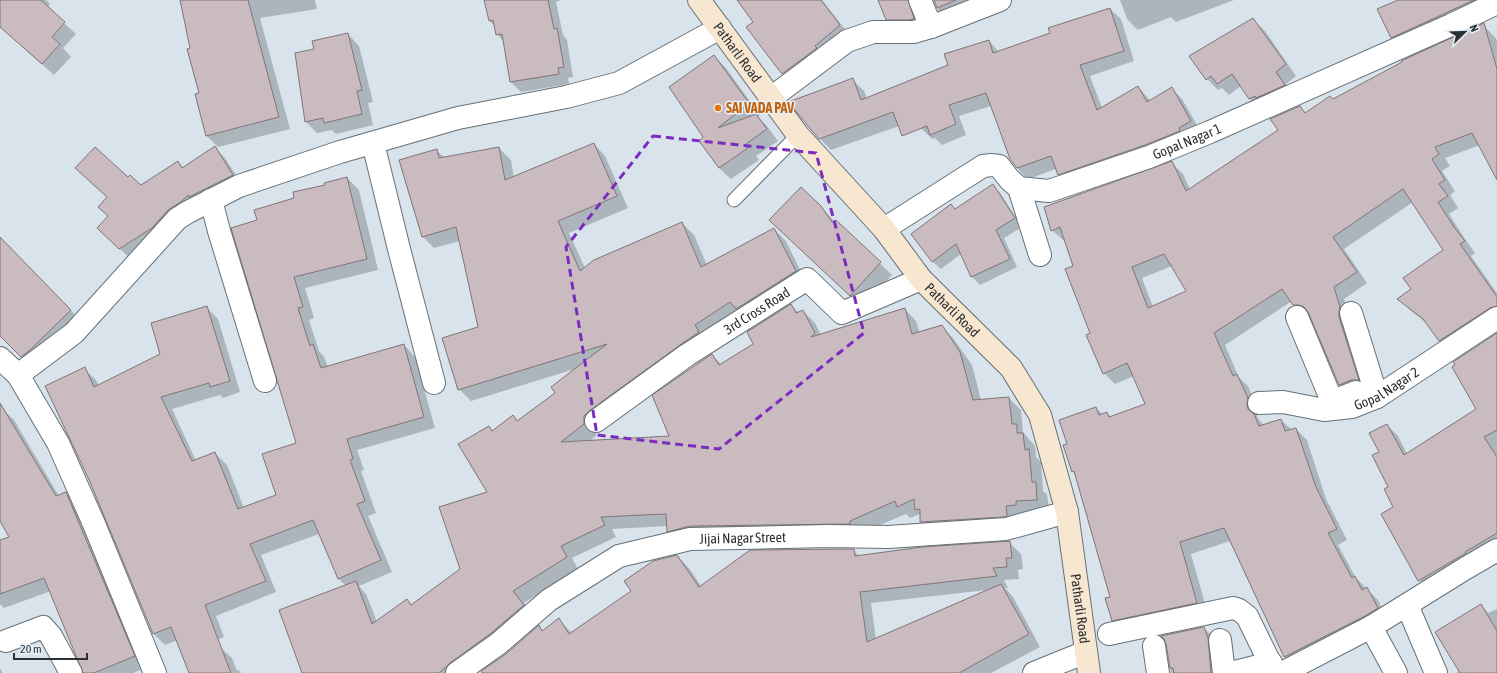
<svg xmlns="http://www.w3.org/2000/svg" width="1497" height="673" font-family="'Asap Condensed',sans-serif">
  <rect width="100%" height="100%" fill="#d8e3eb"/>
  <g fill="#0003" fill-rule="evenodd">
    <polygon points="0,0 46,0 50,4 47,8 76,34 63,48 71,57 54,75 0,27"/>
    <polygon points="181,0 315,0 317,9 260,18 290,129 218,147 207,136 191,49"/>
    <polygon points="485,0 561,0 556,2 563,35 567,40 573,77 568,78 569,84 521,92 511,82 504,42 497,34 495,26 489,21"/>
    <polygon points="738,0 822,0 852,38 795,86 783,73 747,27 754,22"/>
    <polygon points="879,0 926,0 924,29 898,30 886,19"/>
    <polygon points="935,0 998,0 950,21 938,10"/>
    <polygon points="1120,0 1234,0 1176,22 1171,17 1138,30 1127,19"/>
    <polygon points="1400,0 1478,0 1473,2 1478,14 1402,48 1392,37"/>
    <polygon points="1110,9 1121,19 1134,61 1090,76 1102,108 1138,87 1151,101 1172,89 1182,99 1201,132 1069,185 1058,174 1056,169 1028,179 1017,168 991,106 959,116 966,135 942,145 935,138 932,139 921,128 949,65 989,41 999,52 1051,33"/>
    <polygon points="1253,20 1265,31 1296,76 1286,84 1296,97 1262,110 1250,99 1241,86 1229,95 1222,88 1218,90 1207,79"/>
    <path d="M1485,27L1496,38L1497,42V178L1480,145L1445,158L1450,166L1442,171L1455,191L1450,195L1458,208L1449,214L1465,239L1475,253L1471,256L1497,293V322L1451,352L1439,341L1428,324L1410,310L1399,299L1412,289L1444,250L1413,202L1344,249L1367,283L1344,299L1351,319L1369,391L1351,396L1340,385L1311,316H1306L1292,301L1225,345L1239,378L1248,386L1258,410L1257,416L1259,420L1264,425L1281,420L1292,430L1296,429L1307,440L1326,499L1347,540L1338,545L1356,578L1378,600L1388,620L1296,668L1285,657L1230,541L1191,554L1208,614L1124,631L1113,620L1112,597L1075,474L1073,471L1068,445L1096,408L1103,415L1107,413L1111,417L1146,404L1134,376L1115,384L1104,373L1092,334L1074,266L1065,241H1064L1052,230L1171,162L1183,174L1190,189L1279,130L1300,107L1306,113ZM1172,266L1188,292L1153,307L1142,278Z"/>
    <polygon points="348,34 359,46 373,102 368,103 373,125 336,134 332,130 317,133 306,122 315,50"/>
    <polygon points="714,56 726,68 760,115 758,117 767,126 778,141 756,156 759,160 731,179 719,168 705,138"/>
    <polygon points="852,79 864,91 867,98 916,120 831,150 820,139"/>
    <polygon points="594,144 605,156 628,208 569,233 585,268 682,223 694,235 707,265 774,229 786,241 807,284 596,428 596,436 589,441 671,437 712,355 722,365 754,344 791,305 799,313 803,311 815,323 821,335 905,309 916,321 920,333 941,326 953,338 972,365 981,400 1009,398 1021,410 1023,432 1035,446 1036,457 1041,462 1043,491 1047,494 1049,511 933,534 921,522 920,514 910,518 906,514 861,533 679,543 668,531 667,526 612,529 616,537 572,558 578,569 524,603 535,618 464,673 427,673 407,600 412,606 461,570 488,492 488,427 493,431 513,417 518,421 557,393 575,369 471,401 459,389 479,328 460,241 434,248 422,236 436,150 445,158 499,148 511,160 514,178"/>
    <polygon points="215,148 225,158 243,186 131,259 109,239 109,217 128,179 141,186 178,162 184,168"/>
    <polygon points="347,178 359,190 378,270 305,288 314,318 309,320 319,351 324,357 328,367 404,345 415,357 435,428 357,450 364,470 361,471 376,513 368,516 392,572 359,586 366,594 397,673 300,673 303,672 346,586 338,578 319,534 261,555 276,592 216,616 224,637 188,651 178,640 165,645 154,634 91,481 84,369 96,380 99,386 161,355 207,308 218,319 240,392 223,398 220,395 172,409 196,461 215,453 227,465 244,508 277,496 297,443 259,221 295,198 326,185"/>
    <polygon points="993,186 1001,194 1022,227 1004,238 1017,267 980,285 972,277 961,254 941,269 933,262 912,234 956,210"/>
    <polygon points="821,207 835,222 836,221 892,275 862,307 782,231"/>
    <polygon points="0,238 85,325 36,371 0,335"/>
    <polygon points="1497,334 1497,550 1430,591 1419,580 1394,508 1380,452 1387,425 1398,436 1407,454 1477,409"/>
    <polygon points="2,408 14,420 59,496 66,493 77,504 146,668 133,673 84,673 51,591 4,608 0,604 0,541 11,537 0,519 0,409"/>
    <path d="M1009,542L1021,554L1023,569L1018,570L1019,579L1004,580L1008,588H1005L1013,597L1040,647L991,673H480L506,655L539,627L543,631L559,620L572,633L632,592L677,556L689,568L701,586L853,550L859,556ZM987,590L876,639L871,603Z"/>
    <polygon points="1481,605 1488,613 1497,609 1497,673 1456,673 1460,670"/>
    <polygon points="1204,628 1215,639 1221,673 1171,673 1167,644"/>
    <polygon points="221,648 232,658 237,671 239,670 241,673 190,673"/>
    <polygon points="0,668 1,670 3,673 0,673"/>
  </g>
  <g fill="#c9bbbf" stroke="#807477" fill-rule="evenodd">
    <polygon points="0,0 41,0 65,22 52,37 60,44 42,64 0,27"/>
    <polygon points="180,0 248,0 279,117 206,136 195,94 199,93 187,49 190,48"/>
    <polygon points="484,0 548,0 554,29 557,28 564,67 558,68 559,74 510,82 502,34 496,35 493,20 489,21"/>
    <polygon points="737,0 821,0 840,25 815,46 817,48 782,74 746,27 753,22"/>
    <polygon points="878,0 908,0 914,18 910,20 886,20"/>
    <polygon points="934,0 956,0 937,8"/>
    <polygon points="1398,0 1474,0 1391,38 1377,9"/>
    <polygon points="1110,8 1124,51 1080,65 1097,110 1138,86 1147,102 1172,87 1191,121 1179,128 1180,131 1145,145 1058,175 1051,156 1017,168 1010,159 986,93 949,105 956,124 930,135 927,126 902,136 893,112 819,139 794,109 791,101 853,78 861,100 948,65 944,54 989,40 993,53 1050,33 1048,28"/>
    <polygon points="1253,18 1286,64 1276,72 1285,85 1256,98 1255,96 1249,99 1232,74 1217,84 1211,76 1206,80 1189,56"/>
    <path d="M1484,23L1497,69V180L1472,133L1435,147L1439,154L1432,159L1445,180L1439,184L1448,196L1438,202L1454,227L1465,241L1460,244L1497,297V306L1490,308L1439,341L1423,319L1397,299L1411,289L1403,278L1443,250L1403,189L1333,237L1357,272L1334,287L1340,307L1339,311V317L1359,380H1351L1339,385L1308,312L1304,307L1299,305H1293L1282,289L1214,333L1233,376L1237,374L1248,398L1247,404L1248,409L1254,414L1259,426L1281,419L1285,431L1296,428L1316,487L1337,529L1328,533L1352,578L1355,576L1362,590L1367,587L1378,608L1365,616L1284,657L1224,528L1180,542L1197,603L1112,621L1105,598L1110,597L1074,471L1072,472L1063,445L1067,444L1059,420L1096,407L1099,415L1107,412L1109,417L1145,404L1127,363L1103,374L1086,335L1090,333L1065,269L1073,266L1060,227L1051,231L1044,207L1172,161L1186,191L1278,130L1270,119L1300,106L1305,113L1330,96L1333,99L1402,62L1401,61ZM1164,254L1186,291L1148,308L1132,267Z"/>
    <polygon points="348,33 362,90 357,91 362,114 324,123 323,118 305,122 295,53 314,49 312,41"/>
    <polygon points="714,55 749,103 718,128 756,114 767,129 746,144 748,148 719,168 699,141 703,137 669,87"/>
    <polygon points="594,143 617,196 558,221 580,271 594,260 682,222 701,267 774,228 796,271 736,309 730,302 695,325 699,332 680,345 589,411 584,416 584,424 561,442 669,436 652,395 712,354 719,365 753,344 747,332 791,304 796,313 803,310 815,333 811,337 905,308 912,334 942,325 960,352 973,400 1009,397 1012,424 1017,424 1017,433 1023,433 1025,450 1029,449 1032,482 1036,482 1037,500 1016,501 1016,505 1006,506 1007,516 1004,517 920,522 920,509 915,510 914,499 897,507 895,501 850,521 850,524 690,526 667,532 666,514 601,517 605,525 561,546 567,557 513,591 524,605 490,634 450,663 439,673 302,673 279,610 356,581 372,624 407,599 411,605 460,569 439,507 487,492 458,444 489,426 492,431 513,415 517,421 555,393 551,387 607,344 458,390 442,338 478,327 456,227 422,237 399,160 437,149 439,158 499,147 505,180"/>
    <polygon points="215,146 233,175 189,197 188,195 182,201 168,210 152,228 119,249 97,228 108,216 98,207 107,197 75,168 95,147 128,177 130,175 141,185 178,161 182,168"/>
    <polygon points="347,177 367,259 294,277 303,307 298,308 310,346 313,344 321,368 404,344 424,417 347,439 353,459 350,460 365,501 357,504 381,560 338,579 313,520 250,544 266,581 205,605 231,673 189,673 171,627 153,634 90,482 45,386 85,367 94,387 160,354 151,323 207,306 230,381 210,387 209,383 161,397 192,461 215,452 238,509 276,495 262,454 296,443 231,228 257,220 254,210 294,198 293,192 325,185 324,183"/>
    <polygon points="993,184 1015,218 996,230 1010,259 971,277 956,244 932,262 911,234 951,204 955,209"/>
    <polygon points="801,187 821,206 832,222 836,220 881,262 850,296 769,220"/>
    <polygon points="0,237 71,310 31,349 21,357 0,336"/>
    <polygon points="1497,333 1497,430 1484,437 1497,457 1497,533 1465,552 1466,553 1418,581 1381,514 1393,507 1384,489 1388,487 1372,455 1379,452 1369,433 1387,424 1404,455 1476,409 1452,367 1455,365 1453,362"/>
    <polygon points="0,403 56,496 66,492 135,656 94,673 83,673 44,578 0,594 0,540 9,537 0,521"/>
    <polygon points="1010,541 1012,558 1006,558 1007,567 993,568 997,576 860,592 867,642 1001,584 1029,634 959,673 483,673 481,671 506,654 539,625 542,631 559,618 569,634 631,591 624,581 653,561 677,555 699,587 750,550 854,549 855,556 922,547"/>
    <polygon points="1481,604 1497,631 1497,673 1460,673 1435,632"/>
    <polygon points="1204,627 1208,638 1211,673 1174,673 1173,668 1170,668 1166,644 1164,639 1161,636"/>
  </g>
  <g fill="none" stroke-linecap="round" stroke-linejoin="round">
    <defs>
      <polyline id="lane" points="734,200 798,135"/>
      <g id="street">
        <polyline points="920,0 931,27"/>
        <polyline points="771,98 847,41 873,32 914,32 931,27 1000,0"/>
        <polyline points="373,143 399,249 434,383"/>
        <polyline points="1019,188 1040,255"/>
        <polyline points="211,200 219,231 265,381"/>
        <path id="s1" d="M884,229L983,166L991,165L999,166L1009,179L1019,188L1049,191L1149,157L1210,132L1451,25L1497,3"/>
        <polyline points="1351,313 1377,397"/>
        <polyline points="1297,317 1329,394 1334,398 1341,398 1356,392"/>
        <polyline points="0,358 18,375 58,443 94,524 155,673"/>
        <polyline points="18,375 74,333 177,219 188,212 239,186 340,152 458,118 566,97 619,83 720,28"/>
        <path id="s2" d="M1259,403L1283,402L1324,410L1352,407L1377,397L1497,318"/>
        <path id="s3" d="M596,421L687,355L807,279L842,313L921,279"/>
        <polyline points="1407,605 1436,673"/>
        <polyline points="1371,627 1396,673"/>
        <polyline points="1109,634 1233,608 1239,610 1247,616 1273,669 1281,673"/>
        <polyline points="1220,640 1224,673"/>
        <polyline points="6,641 43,627 51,636 71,673"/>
        <polyline points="1154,646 1158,673"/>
        <path id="s4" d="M457,673L498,644L549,600L619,556L690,539L828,536L888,537L1006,529L1067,512"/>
        <polyline points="1034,673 1086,652"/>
        <polyline points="1231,673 1271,663"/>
        <polyline points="1282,673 1371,627 1466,568 1497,550"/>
      </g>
      <g id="secondary">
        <path id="s5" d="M699,0L798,135L884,229L921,279L1011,368L1040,415L1067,512L1089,673"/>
      </g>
    </defs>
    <use href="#lane" stroke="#667077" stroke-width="15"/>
    <use href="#street" stroke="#667077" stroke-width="24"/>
    <use href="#secondary" stroke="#667077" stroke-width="24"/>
    <use href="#lane" stroke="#fff" stroke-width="13"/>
    <use href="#street" stroke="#fff" stroke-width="22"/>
    <use href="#secondary" stroke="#f7e6d0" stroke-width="22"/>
  </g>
  <path fill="none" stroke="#7b2cbf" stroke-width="3" stroke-dasharray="8 5" stroke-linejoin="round" d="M653,136L816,153L864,333L719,449L597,435L566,247Z"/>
  <circle fill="#e8710a" stroke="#e5f0f8" stroke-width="1.5" cx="718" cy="108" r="4"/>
  <g text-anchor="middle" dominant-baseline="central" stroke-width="3" stroke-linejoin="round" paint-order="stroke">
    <g font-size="14" fill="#2c3033" stroke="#e5f0f8">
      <text stroke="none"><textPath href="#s5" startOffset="65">Patharli Road</textPath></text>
      <text stroke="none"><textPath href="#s1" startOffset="340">Gopal Nagar 1</textPath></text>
      <text stroke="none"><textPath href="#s5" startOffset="401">Patharli Road</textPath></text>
      <text stroke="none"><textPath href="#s3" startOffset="195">3rd Cross Road</textPath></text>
      <text stroke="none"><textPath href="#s2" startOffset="133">Gopal Nagar 2</textPath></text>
      <text stroke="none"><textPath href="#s4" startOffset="326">Jijai Nagar Street</textPath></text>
      <text stroke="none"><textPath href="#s5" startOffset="737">Patharli Road</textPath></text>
    </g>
    <g font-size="14" font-weight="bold" fill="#c56008" stroke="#e5f0f8" text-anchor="start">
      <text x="726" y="108">SAI VADA PAV</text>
    </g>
  </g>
  <g transform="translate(1465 32) rotate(67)" stroke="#e5f0f8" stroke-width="3" paint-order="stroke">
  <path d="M0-3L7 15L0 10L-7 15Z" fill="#2c3033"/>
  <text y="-6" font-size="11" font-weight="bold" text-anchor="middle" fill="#2c3033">N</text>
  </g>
  <path d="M14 653v6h73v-6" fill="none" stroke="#2c3033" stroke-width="2"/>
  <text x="20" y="653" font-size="12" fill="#2c3033" stroke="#e5f0f8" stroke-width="3" paint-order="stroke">20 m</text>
</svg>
